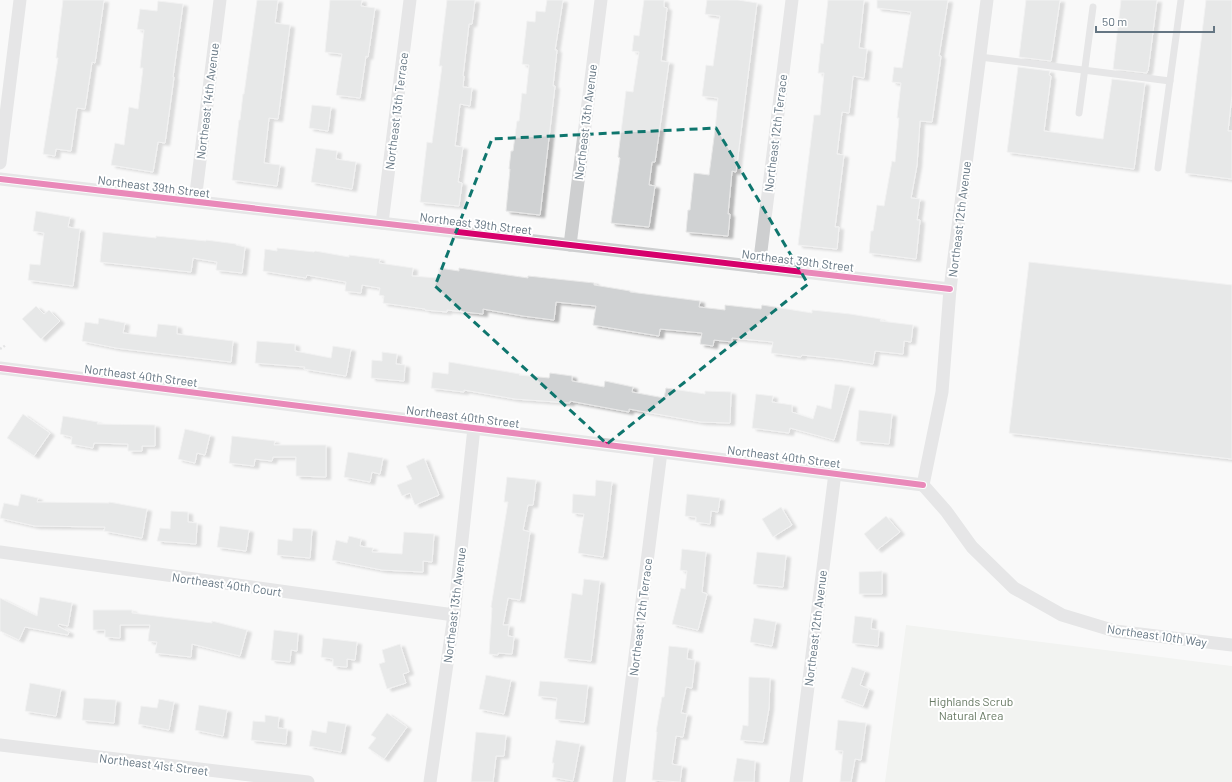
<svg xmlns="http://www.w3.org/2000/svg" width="1232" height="782" font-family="Barlow,sans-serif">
  <defs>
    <filter id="shadow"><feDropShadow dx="4.5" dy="2.5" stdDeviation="1" flood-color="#0004"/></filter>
  </defs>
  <rect width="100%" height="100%" fill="#f9f9f9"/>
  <polygon fill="#e8ebe6" points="906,625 1232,666 1232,782 885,782"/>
  <g fill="#d0d2d3" stroke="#e8e8e8" filter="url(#shadow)">
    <polygon points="63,0 104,0 95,63 92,62 85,109 77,108 71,151 56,149 55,156 43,154 58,58 56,58"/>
    <polygon points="257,0 278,0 275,23 290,25 278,119 269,118 264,163 280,165 277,186 232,180 239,120 240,120 243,94 244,94"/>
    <polygon points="330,0 362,0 361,6 375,8 368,57 366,56 360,98 336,95 342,54 325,52"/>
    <polygon points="447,0 475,0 472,24 469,24 463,76 464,76 463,87 472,88 470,106 460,104 455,146 463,147 458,182 462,183 459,206 420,202 427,142 432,143 442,66 439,66"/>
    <polygon points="547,0 563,0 555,50 557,50 553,86 555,86 540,215 506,211 510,169 509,169 511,151 513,151 517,121 519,121 522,93 526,94 529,65 522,64 527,21 535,22 536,11 545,12"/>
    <polygon points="644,0 664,0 664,7 667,8 661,61 669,62 655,162 652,162 649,185 655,186 649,227 611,223 620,158 618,157 626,91 633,92 639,52 632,51 634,35 639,36"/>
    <polygon points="707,0 738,0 757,3 736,172 732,171 728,214 730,214 728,236 686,232 688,210 690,210 694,173 709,175 715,130 718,98 702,96 706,65 713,66 720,16 705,14"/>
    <polygon points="828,0 864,0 859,48 867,49 864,78 853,76 849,113 842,112 837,154 844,155 835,227 839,227 837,249 798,245 814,115 820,115 824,73 818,73 821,43 823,44"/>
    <polygon points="877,0 948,0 939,56 941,56 932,122 920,121 917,165 911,198 920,199 917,220 920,220 916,259 869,253 871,231 873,231 877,205 884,206 892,161 895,162 899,118 897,118 901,83 892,82 894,67 902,68 911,12 877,8"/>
    <polygon points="1026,0 1060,0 1051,61 1019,57"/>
    <polygon points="1121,0 1157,0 1148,71 1147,71 1147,73 1113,69"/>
    <polygon points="1206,0 1232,0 1232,95 1228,131 1232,131 1232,179 1185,173"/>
    <polygon points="158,1 183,4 173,77 174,77 165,143 158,142 153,172 111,165 115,143 124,145 129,107 138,109 143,68 140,68 144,30 137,29 140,9 157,11"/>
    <polygon points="1018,67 1050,71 1049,75 1051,76 1044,131 1103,139 1112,79 1145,83 1134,169 1007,152"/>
    <polygon points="312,105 331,107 328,131 309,128"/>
    <polygon points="316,148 337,151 336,159 356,162 352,189 311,182"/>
    <polygon points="36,211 70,217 68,227 80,229 73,286 28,280 30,264 40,265 44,233 33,231"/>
    <polygon points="103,232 156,238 156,236 206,241 206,240 236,244 236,245 245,247 242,273 216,270 217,262 193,258 191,272 100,262"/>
    <polygon points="277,248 314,252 315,251 349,257 349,255 380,259 379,263 413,268 412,276 438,278 439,268 459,271 459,268 528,278 528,276 594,283 594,285 630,291 630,292 700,301 699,307 725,310 725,305 761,309 762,305 812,313 812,310 850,314 881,319 880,321 913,325 911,342 904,341 903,354 875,351 873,364 839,359 802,355 801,357 771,353 773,342 732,338 732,342 714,340 713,346 700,344 702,333 660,329 659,336 593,325 596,306 556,302 554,320 523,316 483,309 483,314 447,310 447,312 425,310 425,309 383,303 384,296 379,295 380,288 362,285 361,293 345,291 346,282 307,275 306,278 263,271 265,249 277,251"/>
    <polygon points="1029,262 1232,285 1232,459 1009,433"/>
    <polygon points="36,306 44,314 49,310 60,321 41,339 22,319"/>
    <polygon points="99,318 125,323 123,333 156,337 158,324 177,326 177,334 233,341 231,362 116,348 82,341 85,322 98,324"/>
    <polygon points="257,341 295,344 295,351 331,358 333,346 351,349 346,376 304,369 305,367 255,363"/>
    <polygon points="382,352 397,354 396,364 405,365 404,381 371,378 372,360 382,361"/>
    <polygon points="449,362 520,374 519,375 549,378 550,373 572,376 572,381 604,387 605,381 633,387 632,392 664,398 666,388 705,394 705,391 731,392 730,423 701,422 629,409 629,412 570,401 570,403 515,399 464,390 464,392 431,388 433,372 448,374"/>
    <polygon points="835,384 850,386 834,440 790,428 789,433 752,428 756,394 773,396 772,402 792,405 792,412 813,419 817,405 831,409"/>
    <polygon points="859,410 892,414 889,444 856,441"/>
    <polygon points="23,414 50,433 34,456 7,438"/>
    <polygon points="63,416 98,422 97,424 155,425 155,446 142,446 142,451 128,451 128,444 94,443 93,448 71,444 72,437 60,434"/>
    <polygon points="185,429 210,435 205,455 197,453 195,463 178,459"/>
    <polygon points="232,436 275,441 274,445 326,445 326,477 296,476 296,457 273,457 272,461 255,459 254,466 229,463"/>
    <polygon points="348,452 383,458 380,474 372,472 370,482 344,477"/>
    <polygon points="424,458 439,495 415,505 410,493 402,496 397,485 412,479 406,466"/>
    <polygon points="507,477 536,480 533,505 528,505 523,530 530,532 520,600 508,598 503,625 509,625 508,636 514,637 512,654 498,653 498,655 489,654 492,608 491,607 508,502 504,502"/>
    <polygon points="596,480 612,482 607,527 603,557 578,553 584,514 572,513 573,494 595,496"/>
    <polygon points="21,494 38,498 37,502 109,503 109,502 147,509 142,538 104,531 105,527 35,526 0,518 4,503 18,506"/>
    <polygon points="687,494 720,498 718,512 711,511 710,524 696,522 696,517 685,516"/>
    <polygon points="781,507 792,525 773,537 762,519"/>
    <polygon points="171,511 188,512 188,522 197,523 196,544 157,541 160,528 170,529"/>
    <polygon points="886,516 900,532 877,550 864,534"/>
    <polygon points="220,526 249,530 246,551 217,547"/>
    <polygon points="293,528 312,529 310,558 277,555 278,539 292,541"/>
    <polygon points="404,532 434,534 432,562 423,561 423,572 382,570 332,560 336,540 347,543 349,536 361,539 360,546 373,548 372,552 402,554"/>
    <polygon points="682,549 706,552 702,592 707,594 698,630 672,624 681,588 685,589 687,571 680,570"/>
    <polygon points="757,552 786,555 783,587 753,584"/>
    <polygon points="882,571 882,594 859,594 859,572"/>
    <polygon points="584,579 600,581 591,661 564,658 572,593 582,595"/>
    <polygon points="40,597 72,603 68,626 59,624 58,626 69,632 68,635 25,627 19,640 0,631 0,598 37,616"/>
    <polygon points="93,610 132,610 132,613 212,623 212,621 247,630 240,656 192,644 191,657 155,653 157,642 148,641 150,625 120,625 120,638 105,637 105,630 93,630"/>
    <polygon points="855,616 872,618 871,629 879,630 878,646 852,643"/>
    <polygon points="754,618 776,622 772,646 750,642"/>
    <polygon points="274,630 298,633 297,651 291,650 290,662 271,660"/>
    <polygon points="323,638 357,642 355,660 347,659 347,667 333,666 333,659 321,657"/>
    <polygon points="400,644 409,672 403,674 406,683 387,689 379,664 385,662 382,650"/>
    <polygon points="669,646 688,648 687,659 695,660 692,688 686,687 681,713 687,714 683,737 676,736 672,764 682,766 680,782 652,780 657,732 656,732 662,697 664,697"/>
    <polygon points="852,667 865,671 860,685 869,689 863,706 841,698"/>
    <polygon points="486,675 511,680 504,714 479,709"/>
    <polygon points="749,677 770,678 769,708 763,742 740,740 743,725 748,726"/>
    <polygon points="540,681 588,685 584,722 555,719 557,698 538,696"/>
    <polygon points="30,683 61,689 56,716 25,711"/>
    <polygon points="84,698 116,700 114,723 82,720"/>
    <polygon points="159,699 174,702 169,730 138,724 141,706 157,708"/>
    <polygon points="199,705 227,710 223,736 195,730"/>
    <polygon points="387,713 407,727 384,759 368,748 376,738 371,735"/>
    <polygon points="265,715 279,717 278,728 287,729 286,744 251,740 253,721 265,722"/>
    <polygon points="838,720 866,723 861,760 855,759 851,782 840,782 843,751 835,750"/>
    <polygon points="328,721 346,724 341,752 309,746 312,730 326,733"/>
    <polygon points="476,732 506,735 504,756 496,756 493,782 471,782"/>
    <polygon points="556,740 580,744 573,781 552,777 554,763 552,763"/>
    <polygon points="737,758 755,761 754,782 733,782"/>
  </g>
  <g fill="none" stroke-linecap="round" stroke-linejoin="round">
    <polyline stroke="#cbcccd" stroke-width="2.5" stroke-dasharray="2 2" stroke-linecap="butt" points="0,349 6,345"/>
    <g stroke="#cecfd0" stroke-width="7">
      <polyline points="980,57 1170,81"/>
      <polyline points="1079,113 1093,7"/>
      <polyline points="1158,168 1181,0"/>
    </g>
    <g stroke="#cecfd0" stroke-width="13">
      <polyline points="0,163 20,0"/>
      <polyline points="0,179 950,289"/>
      <polyline points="195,201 220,0"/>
      <polyline points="382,223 410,0"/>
      <polyline points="570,245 601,0"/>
      <polyline points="759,267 792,0"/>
      <polyline points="0,368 923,485"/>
      <polyline points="923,485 942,392 950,289 987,0"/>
      <polyline points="923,485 946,511 972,547 1014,588 1062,615 1115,631 1232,645"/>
      <polyline points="0,552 454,615"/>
      <polyline points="0,745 308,782"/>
      <polyline points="430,782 454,615 474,428"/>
      <polyline points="619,782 661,452"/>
      <polyline points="796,782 835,473"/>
    </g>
    <defs>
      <g id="cycleway">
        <polyline points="0,179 950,289"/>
        <polyline points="0,368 923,485"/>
      </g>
    </defs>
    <use href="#cycleway" stroke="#fff" stroke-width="8"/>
    <use href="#cycleway" stroke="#d6006c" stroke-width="6"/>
  </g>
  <path d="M0 0H1232V782H0ZM716,128L808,284L607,444L435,286L492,139Z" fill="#f9f9f9" fill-opacity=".55" fill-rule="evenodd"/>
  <path fill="none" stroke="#0f766e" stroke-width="3" stroke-dasharray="8 5" stroke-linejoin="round" d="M716,128L808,284L607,444L435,286L492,139Z"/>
  <g text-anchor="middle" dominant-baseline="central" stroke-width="4" stroke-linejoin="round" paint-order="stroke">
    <g font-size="12" fill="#657683" stroke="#fff">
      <text transform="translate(207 101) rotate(-83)">Northeast 14th Avenue</text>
      <text transform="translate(396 111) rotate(-83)">Northeast 13th Terrace</text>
      <text transform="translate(585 122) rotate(-83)">Northeast 13th Avenue</text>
      <text transform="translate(775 133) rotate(-83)">Northeast 12th Terrace</text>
      <text transform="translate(154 186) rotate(7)">Northeast 39th Street</text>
      <text transform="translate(959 219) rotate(-83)">Northeast 12th Avenue</text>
      <text transform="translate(476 223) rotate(7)">Northeast 39th Street</text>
      <text transform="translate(798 260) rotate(7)">Northeast 39th Street</text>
      <text transform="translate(141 375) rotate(7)">Northeast 40th Street</text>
      <text transform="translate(463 416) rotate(7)">Northeast 40th Street</text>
      <text transform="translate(784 456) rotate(7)">Northeast 40th Street</text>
      <text transform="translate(227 584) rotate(8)">Northeast 40th Court</text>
      <text transform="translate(454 605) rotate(-83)">Northeast 13th Avenue</text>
      <text transform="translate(640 617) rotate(-83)">Northeast 12th Terrace</text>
      <text transform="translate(815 628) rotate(-83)">Northeast 12th Avenue</text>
      <text transform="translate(1157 635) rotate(8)">Northeast 10th Way</text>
      <text transform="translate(154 764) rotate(7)">Northeast 41st Street</text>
    </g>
    <g font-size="12" fill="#687a64" stroke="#fff">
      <text x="971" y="701">Highlands Scrub<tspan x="971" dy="14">Natural Area</tspan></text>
    </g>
  </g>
  <path d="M1096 26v6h118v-6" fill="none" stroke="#657683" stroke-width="2"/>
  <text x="1102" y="26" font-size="12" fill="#657683" stroke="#ffffff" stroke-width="3" paint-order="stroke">50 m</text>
</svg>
